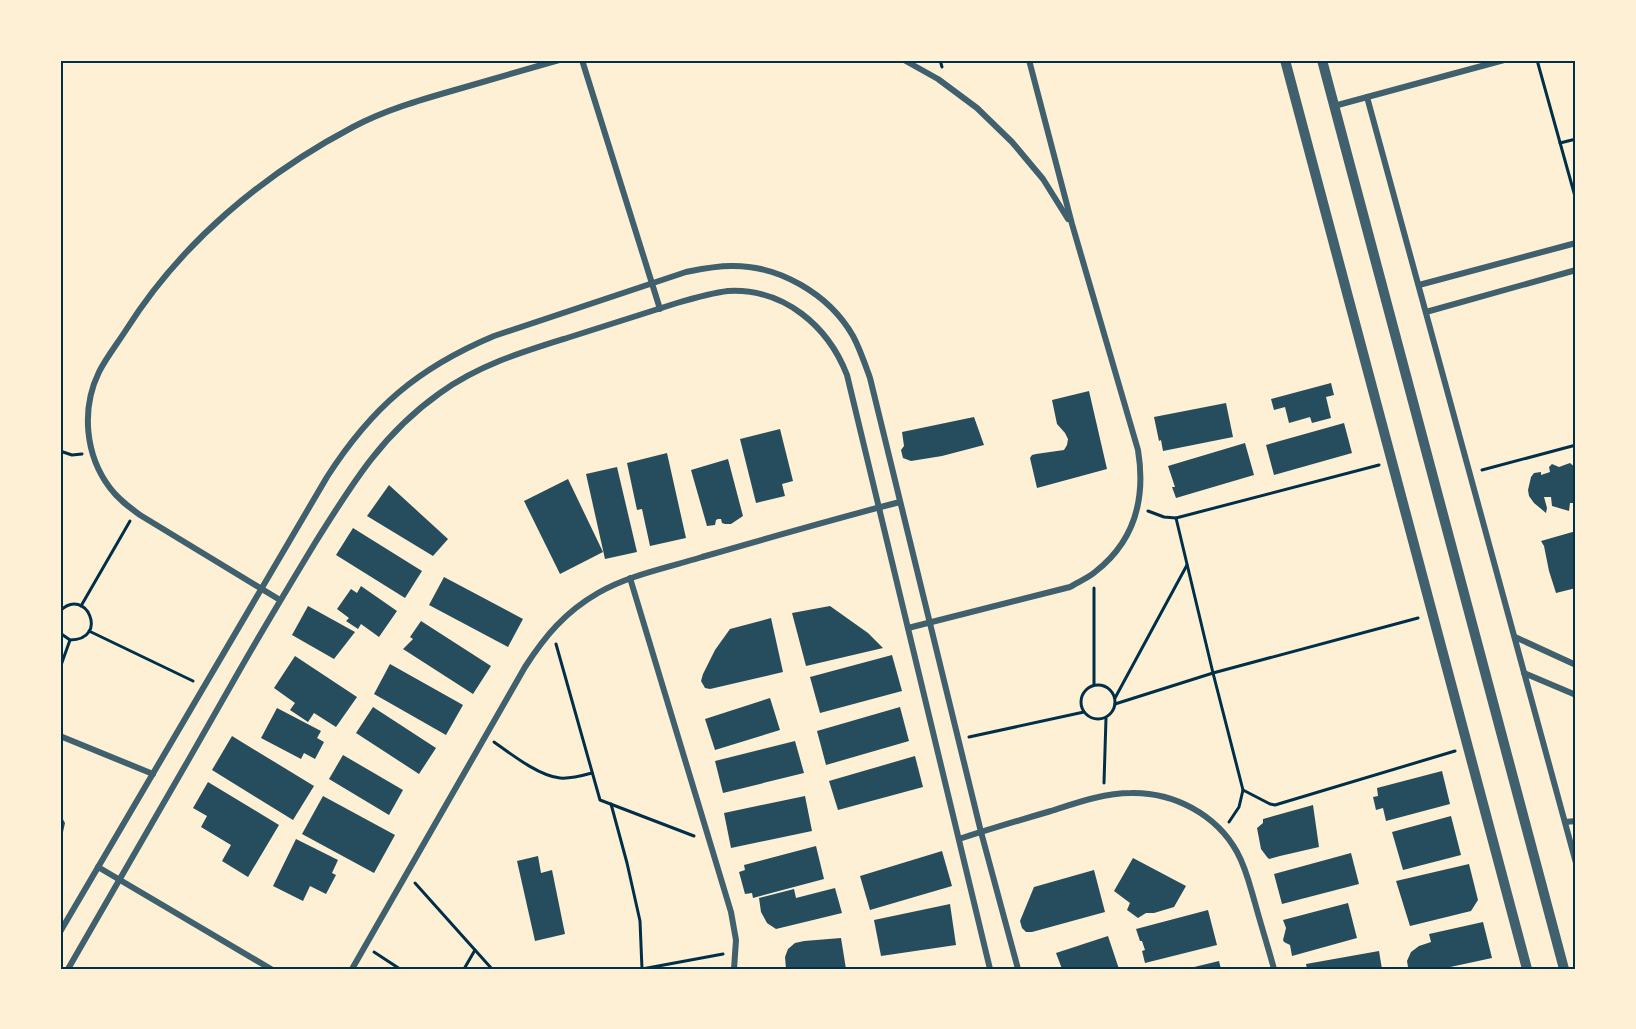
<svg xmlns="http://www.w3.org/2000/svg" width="1636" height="1029" font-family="Overpass,sans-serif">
  <rect width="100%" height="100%" fill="#fdf0d5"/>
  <g fill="#264d5e">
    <polygon points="1331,383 1334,395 1326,397 1331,418 1312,423 1310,417 1289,423 1285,407 1274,410 1271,399"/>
    <polygon points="1089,391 1107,469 1037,488 1030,458 1032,455 1036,454 1064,450 1067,445 1068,439 1065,433 1057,424 1052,400"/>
    <polygon points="1226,403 1233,437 1163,451 1161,440 1159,441 1154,417"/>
    <polygon points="974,417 984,445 942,456 911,461 903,458 901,450 904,446 902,432"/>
    <polygon points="1344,423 1352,453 1274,475 1266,445"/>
    <polygon points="780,429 793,481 782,484 785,496 756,503 740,439"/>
    <polygon points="1245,443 1254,475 1176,498 1172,487 1175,487 1168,466"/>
    <polygon points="667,453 686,538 650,546 642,509 637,510 627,463"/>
    <polygon points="728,459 743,516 731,524 725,524 722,523 721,519 718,519 716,520 715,525 707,526 691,470"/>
    <polygon points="1570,463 1576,468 1576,503 1570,503 1569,511 1552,506 1551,497 1544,497 1547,508 1546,513 1534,503 1529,496 1528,490 1531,477 1534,473 1541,472 1541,475 1550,472 1549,467 1552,464 1559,467"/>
    <polygon points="617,467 637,552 605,559 586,474"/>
    <polygon points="568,479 603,552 560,574 524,501"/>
    <polygon points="389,485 448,539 433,556 367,516"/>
    <polygon points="353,528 422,571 405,598 336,555"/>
    <polygon points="1576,531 1576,588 1556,593 1549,571 1544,546 1541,541"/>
    <polygon points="444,577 523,619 508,647 429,605"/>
    <polygon points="361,586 397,611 379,637 361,624 358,629 346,621 349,618 337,609 351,589 357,593"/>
    <polygon points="308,606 355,632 334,659 292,635"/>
    <polygon points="830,606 868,633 883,648 806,666 792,613"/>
    <polygon points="771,618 783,672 710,689 705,688 701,681 703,674 715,650 730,629"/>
    <polygon points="421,621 491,666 473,694 403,649 413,639 410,637"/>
    <polygon points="892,655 902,691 820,713 810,677"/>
    <polygon points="295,656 357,697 336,727 314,713 308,722 290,710 295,703 274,688"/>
    <polygon points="390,664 463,705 446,735 374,694"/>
    <polygon points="770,698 780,730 715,750 705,719"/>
    <polygon points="373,707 436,748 419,774 356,733"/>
    <polygon points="900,707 909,741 826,765 817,731"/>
    <polygon points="277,708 321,731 317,738 324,742 315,759 304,753 301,759 261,738"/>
    <polygon points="232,736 314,786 293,820 212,770"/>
    <polygon points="795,741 804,773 723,793 715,761"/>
    <polygon points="343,755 403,790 389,815 329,779"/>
    <polygon points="915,756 923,787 838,810 829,781"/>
    <polygon points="1442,771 1450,804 1386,821 1383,808 1376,810 1373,797 1378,796 1377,788"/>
    <polygon points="208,782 279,825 248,877 222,861 231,845 201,827 207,816 193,808"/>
    <polygon points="323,796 395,835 374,873 302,834"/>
    <polygon points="805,796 812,831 731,848 724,813"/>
    <polygon points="1313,805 1319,847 1280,856 1269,859 1267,857 1261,849 1257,828 1263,823 1263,819"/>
    <polygon points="60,814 65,823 63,832 60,833"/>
    <polygon points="1451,816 1461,855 1403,870 1392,832"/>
    <polygon points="296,839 338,860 332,873 336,875 326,894 310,886 303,901 273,886"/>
    <polygon points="816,846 824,879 753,898 752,893 745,894 739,872 745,870 744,865"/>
    <polygon points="942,851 952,886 870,910 860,876"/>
    <polygon points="1351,853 1359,884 1282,904 1274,874"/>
    <polygon points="538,856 541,873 552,870 565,934 535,941 517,861"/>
    <polygon points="1133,858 1186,886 1174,907 1154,913 1146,913 1138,918 1127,910 1130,903 1114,891"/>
    <polygon points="1469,864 1478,900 1471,911 1410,926 1396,881"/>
    <polygon points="1094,870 1105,912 1032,932 1026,932 1022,928 1020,921 1034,887"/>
    <polygon points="835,888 842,913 776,929 767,923 761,912 759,898 794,889 796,898"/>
    <polygon points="1348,903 1357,938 1292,956 1290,945 1284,942 1283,940 1286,928 1283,920"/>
    <polygon points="950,904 956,945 881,956 874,920"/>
    <polygon points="1208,910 1217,945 1145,963 1142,951 1145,950 1142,941 1140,941 1136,929"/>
    <polygon points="1483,922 1492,958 1441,969 1412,969 1408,967 1407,961 1411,952 1419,946 1431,942 1429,934"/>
    <polygon points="1108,936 1119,969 1062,969 1056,953"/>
    <polygon points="841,938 846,969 837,969 837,967 833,967 833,969 786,969 785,957 788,949 795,943 804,941"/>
    <polygon points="1379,951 1382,969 1307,969 1306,964"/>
    <polygon points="1219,961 1221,969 1190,969 1190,968"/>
  </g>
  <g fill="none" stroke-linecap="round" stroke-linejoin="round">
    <g stroke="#003049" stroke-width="3">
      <polyline points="940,60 942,67"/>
      <polyline points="1537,60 1576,200"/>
      <polyline points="1560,143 1576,139"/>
      <polyline points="60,451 72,455 82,454"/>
      <polyline points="1482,470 1576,445"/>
      <polyline points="1148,511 1164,517 1176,518 1379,465"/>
      <polyline points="1176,518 1213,673 1243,790 1239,807 1229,822"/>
      <polyline points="1094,588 1094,685"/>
      <polyline points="81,606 130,521"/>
      <path d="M60,611C86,585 110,640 70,640L60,633"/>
      <polyline points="89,631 193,681"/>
      <polyline points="556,644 600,800 694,836"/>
      <polyline points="60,668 70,640"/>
      <circle cx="1098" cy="702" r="17"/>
      <polyline points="1115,698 1187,565"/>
      <polyline points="1115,704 1213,673 1418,618"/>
      <polyline points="969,737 1084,712"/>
      <path d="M494,742C511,754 539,776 560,778C571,779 581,776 592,773"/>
      <polyline points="1104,783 1106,718"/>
      <polyline points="1243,790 1270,804 1275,805 1455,751"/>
      <polyline points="611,804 627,863 640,921 642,969"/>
      <polyline points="415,883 492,969"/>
      <polyline points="374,952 400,969"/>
      <polyline points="464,969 475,950"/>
      <polyline points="642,969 723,954"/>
    </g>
    <g stroke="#3f606c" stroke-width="6">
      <polyline points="582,60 660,309"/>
      <polyline points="904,60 938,79 977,108 1012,142 1043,179 1068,219"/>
      <polyline points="1367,97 1576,863"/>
      <polyline points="1334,106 1504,60"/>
      <polyline points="1419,285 1576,243"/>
      <polyline points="1426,312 1576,270"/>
      <polyline points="630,578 731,912 736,940 734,969"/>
      <path d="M280,600L140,515C129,507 118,499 110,488C85,455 81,409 99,372C106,358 117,344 126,330C181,243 262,175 353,127C385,110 420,100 455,90C490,80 525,70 559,60"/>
      <path d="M908,628L1070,587C1078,582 1088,578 1095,572C1135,541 1146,499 1138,450L1072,224L1029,60"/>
      <polyline points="1515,637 1576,665"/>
      <polyline points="1524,673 1576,695"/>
      <polyline points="60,736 153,774"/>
      <polyline points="1565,822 1576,821"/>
      <path d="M959,839C990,829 1020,820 1051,811C1076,803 1104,793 1131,793C1173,792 1216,814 1237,852C1246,868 1250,886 1255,903C1261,925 1268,947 1274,969"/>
      <polyline points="98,867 271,969"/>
      <path d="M60,932L327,477C372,407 418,368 494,336L686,272C701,269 715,266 731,266C779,265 829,294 853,336C860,349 865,364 870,378L981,832L1018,969"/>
      <path d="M68,969C125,870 182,772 238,673C263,629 289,586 315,543C352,484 382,434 440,393C479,365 522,352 567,338C604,326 640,315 677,303C694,298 711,293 728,291C784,288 828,326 847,375L990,969"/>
      <path d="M352,969L525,667C545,636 565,612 598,593C629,575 667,568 702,557C768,538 834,519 900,502"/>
    </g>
    <g stroke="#3f606c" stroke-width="10">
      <polyline points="1285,60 1527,969"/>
      <polyline points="1322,60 1564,969"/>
    </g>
  </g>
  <rect width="1636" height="1029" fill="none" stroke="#fdf0d5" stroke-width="123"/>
  <rect x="62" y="62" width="1512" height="906" fill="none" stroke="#003049" stroke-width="2"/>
</svg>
